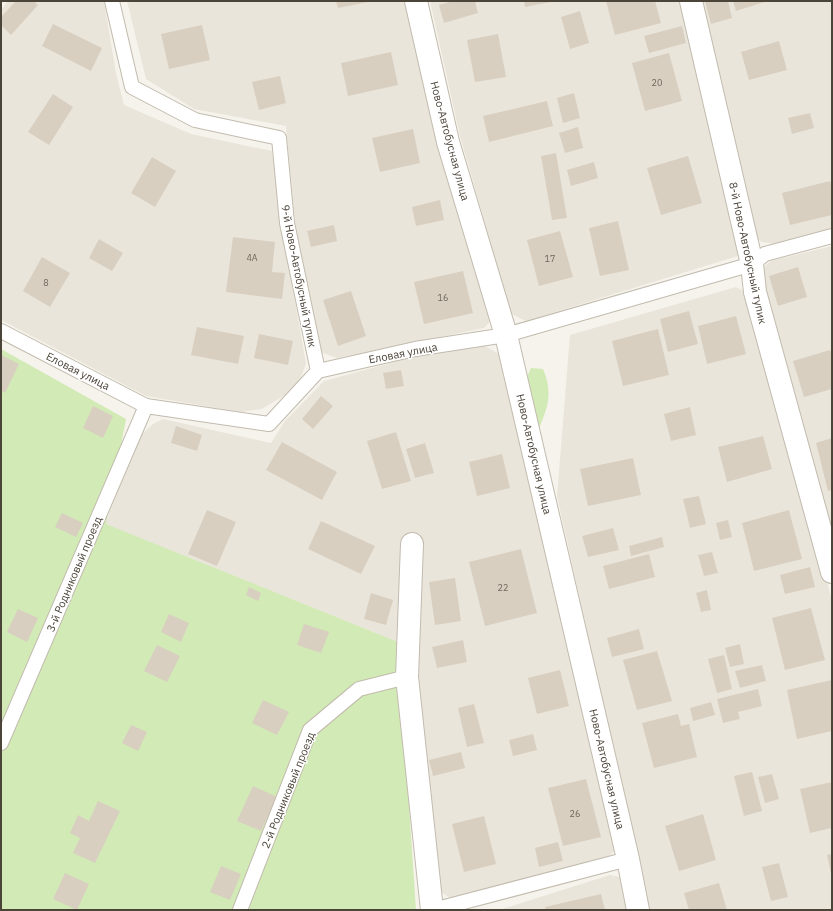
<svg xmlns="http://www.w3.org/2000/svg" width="833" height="911" font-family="'IBM Plex Sans',sans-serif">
  <rect width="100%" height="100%" fill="#f6f3ec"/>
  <g fill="#eae5da">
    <polygon points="8,1 104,1 116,73 124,105 191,134 272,151 281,224 306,363 300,380 285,395 262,409 240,412 146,396 1,320 1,10"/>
    <polygon points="127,1 406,1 493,318 484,328 337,358 320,352 295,223 286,126 194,109 146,79"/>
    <polygon points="430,1 682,1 740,243 738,256 526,321 511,314 460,136"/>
    <polygon points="698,1 832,1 832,230 777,244 762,242 752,236"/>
    <polygon points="832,246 832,547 762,289 761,269 771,261"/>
    <polygon points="736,287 747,293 832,600 832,910 647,910 637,857 557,496 570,335"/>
    <polygon points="485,346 499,354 617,848 609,856 452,899 441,892 398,642 105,524 137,439 153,424 163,419 271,443 285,421 324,381 420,355"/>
    <polygon points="610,875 623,878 628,910 499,910"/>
  </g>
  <g fill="#d2eab5">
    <polygon points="1,349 126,419 106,524 398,642 416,910 1,910"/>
    <path d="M531,368L543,369C554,395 547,409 537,433L523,385Z"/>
  </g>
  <g fill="#d8cfc1">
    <polygon points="16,1 34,1 38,5 11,35 1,25 1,17"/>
    <polygon points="336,1 368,1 368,2 338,8"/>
    <polygon points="453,1 475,1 478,13 444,23 439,5"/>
    <polygon points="524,1 550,1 551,2 525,7"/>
    <polygon points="606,1 655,1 661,23 615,35"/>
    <polygon points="705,1 728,1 732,18 711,24"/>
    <polygon points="733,1 768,1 736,11"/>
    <polygon points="580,11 589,43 570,49 561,17"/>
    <polygon points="53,24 102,48 91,71 42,46"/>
    <polygon points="202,25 210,60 169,69 161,34"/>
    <polygon points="682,26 686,43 649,53 644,36"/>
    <polygon points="498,34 506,77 475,82 467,40"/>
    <polygon points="779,41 787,70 749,80 741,52"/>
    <polygon points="391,52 398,85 348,96 341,63"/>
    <polygon points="669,53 682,101 645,111 632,63"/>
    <polygon points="280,76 286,103 259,110 252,82"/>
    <polygon points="574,93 580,118 563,123 557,98"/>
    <polygon points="53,94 73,107 49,145 28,132"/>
    <polygon points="547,101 553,126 489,142 483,116"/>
    <polygon points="810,113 814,128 792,134 788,118"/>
    <polygon points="578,127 583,148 565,153 559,133"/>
    <polygon points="413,129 420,163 380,172 372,138"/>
    <polygon points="556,153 567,218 552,220 541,156"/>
    <polygon points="688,156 702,203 661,215 647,168"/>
    <polygon points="152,157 176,171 155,207 131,193"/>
    <polygon points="594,162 598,178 571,186 567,170"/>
    <polygon points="830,181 832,188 832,215 790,225 782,193"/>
    <polygon points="440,200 444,220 416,226 412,207"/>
    <polygon points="618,221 629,270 600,276 589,228"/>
    <polygon points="334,225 337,241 311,247 307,231"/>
    <polygon points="560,231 573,277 539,286 527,240"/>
    <polygon points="233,237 275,242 272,272 285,273 282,299 226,292"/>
    <polygon points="99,239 123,253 112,271 89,258"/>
    <polygon points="42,257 70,273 50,307 23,291"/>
    <polygon points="798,267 807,297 778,306 769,276"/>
    <polygon points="463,271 473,313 424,324 414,282"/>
    <polygon points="351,291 366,336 338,346 323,300"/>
    <polygon points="689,311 698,344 668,352 660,319"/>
    <polygon points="736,316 746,354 707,364 698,326"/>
    <polygon points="197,327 244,336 238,364 191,355"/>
    <polygon points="658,329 669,375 623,386 612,341"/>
    <polygon points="259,334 293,341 288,365 254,358"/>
    <polygon points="830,350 832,355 832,389 804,397 793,361"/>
    <polygon points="1,355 19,364 5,393 1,390"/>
    <polygon points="401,370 404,386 386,389 383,373"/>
    <polygon points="321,396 333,406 313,429 302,419"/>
    <polygon points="93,406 113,416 103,438 83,428"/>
    <polygon points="690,407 696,435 671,441 664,414"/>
    <polygon points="176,426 202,435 197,451 171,443"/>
    <polygon points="396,432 411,481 382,489 367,441"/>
    <polygon points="763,436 772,469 727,482 718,447"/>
    <polygon points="832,438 832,490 828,491 816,443"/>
    <polygon points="282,442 337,472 322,500 266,470"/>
    <polygon points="425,443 434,473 415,478 406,449"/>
    <polygon points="502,454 510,488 477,496 469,462"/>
    <polygon points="633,458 641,495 588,506 580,469"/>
    <polygon points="699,496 706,524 690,528 683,499"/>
    <polygon points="207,510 236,522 217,566 188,554"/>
    <polygon points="789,510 802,559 754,571 742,523"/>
    <polygon points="62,513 83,523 76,537 55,527"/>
    <polygon points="728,520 732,537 720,540 716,523"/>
    <polygon points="321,521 375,546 361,574 308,549"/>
    <polygon points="613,528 619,550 588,557 582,536"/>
    <polygon points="662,537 664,547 631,556 629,546"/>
    <polygon points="521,549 537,613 485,626 469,562"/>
    <polygon points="712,552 718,573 704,576 698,555"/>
    <polygon points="649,554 655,577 609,589 603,566"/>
    <polygon points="810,567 815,587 785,594 780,575"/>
    <polygon points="455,578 461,621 435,625 429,582"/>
    <polygon points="249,587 261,593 258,601 246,595"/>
    <polygon points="707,590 711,610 701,612 696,593"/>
    <polygon points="371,593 393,600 386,625 364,619"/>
    <polygon points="811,608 825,660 785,670 772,618"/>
    <polygon points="18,609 38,618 27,642 7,632"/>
    <polygon points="169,614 189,623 181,642 161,632"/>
    <polygon points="304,624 329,632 321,653 297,645"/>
    <polygon points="639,629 644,649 612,657 607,638"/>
    <polygon points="463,640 467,662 437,668 432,647"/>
    <polygon points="740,644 744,664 730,667 725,648"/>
    <polygon points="157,645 180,656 167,682 144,671"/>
    <polygon points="657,651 672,701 637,710 623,660"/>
    <polygon points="724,655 732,689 717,693 708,659"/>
    <polygon points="762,665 766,681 740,688 735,671"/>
    <polygon points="560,670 569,706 537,714 528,678"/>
    <polygon points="832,680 832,731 797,739 787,690"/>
    <polygon points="758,689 762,706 738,712 740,719 723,723 717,699"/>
    <polygon points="263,700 289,712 277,735 252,723"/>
    <polygon points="711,702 715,715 693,721 690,708"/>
    <polygon points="474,704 484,743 467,747 458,708"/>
    <polygon points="678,714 681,726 689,724 697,757 654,768 642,723"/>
    <polygon points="131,725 147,732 138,751 122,743"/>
    <polygon points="533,734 537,750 513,756 509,740"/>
    <polygon points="461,752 465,768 433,776 429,760"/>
    <polygon points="752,772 762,811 744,816 734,776"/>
    <polygon points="772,774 779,799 765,803 758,777"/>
    <polygon points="586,779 601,837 563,846 548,788"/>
    <polygon points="832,782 832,828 810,833 800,789"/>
    <polygon points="253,786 277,797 261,831 237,821"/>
    <polygon points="98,801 120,811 95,863 73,853 80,838 70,833 78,815 89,821"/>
    <polygon points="703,814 716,860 679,871 665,826"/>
    <polygon points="484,816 496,864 464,872 452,824"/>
    <polygon points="558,842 563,861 539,867 535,848"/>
    <polygon points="832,854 832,874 831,874 827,855"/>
    <polygon points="779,863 788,897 771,901 762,867"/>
    <polygon points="221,866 241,874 230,900 210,892"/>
    <polygon points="65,873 89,884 77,910 53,899"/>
    <polygon points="719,883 727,910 689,910 684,893"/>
    <polygon points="601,894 605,910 546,910 545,907"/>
  </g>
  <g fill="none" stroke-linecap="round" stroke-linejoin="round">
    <defs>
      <g id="lane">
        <polyline points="112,1 132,87 195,120 279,138 287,223 318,371"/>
        <polyline points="1,331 146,406 269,424 318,371 415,349 506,335 752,264 765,254 832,236"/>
        <polyline points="1,743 146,406"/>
        <polyline points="240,910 310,730 359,689 407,677"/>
        <polyline points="433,910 628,859"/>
      </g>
      <g id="street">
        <polyline points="416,1 448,142 506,335 628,859 638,910"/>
        <polyline points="691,1 752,264 755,292 832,572"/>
        <polyline points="412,544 407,677 432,910"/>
      </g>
    </defs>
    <use href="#lane" stroke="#c2bbae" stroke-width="16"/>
    <use href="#street" stroke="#c2bbae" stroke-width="24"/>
    <use href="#lane" stroke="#fff" stroke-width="14"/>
    <use href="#street" stroke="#fff" stroke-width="22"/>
  </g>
  <g text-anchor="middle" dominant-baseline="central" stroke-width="3" stroke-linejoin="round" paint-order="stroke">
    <g font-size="9" fill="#6e675b">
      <text x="657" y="82">20</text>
      <text x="252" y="257">4А</text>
      <text x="550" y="258">17</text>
      <text x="46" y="282">8</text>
      <text x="443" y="297">16</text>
      <text x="503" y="587">22</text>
      <text x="575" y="813">26</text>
    </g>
    <g font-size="11" fill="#4b4439" stroke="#fff">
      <text transform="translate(450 141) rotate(75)">Ново-Автобусная улица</text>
      <text transform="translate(748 253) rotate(78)">8-й Ново-Автобусный тупик</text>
      <text transform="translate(299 276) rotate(79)">9-й Ново-Автобусный тупик</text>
      <text transform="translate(403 353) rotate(-11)">Еловая улица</text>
      <text transform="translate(78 371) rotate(27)">Еловая улица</text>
      <text transform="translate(534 454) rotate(77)">Ново-Автобусная улица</text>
      <text transform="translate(74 574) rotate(-67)">3-й Родниковый проезд</text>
      <text transform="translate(607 769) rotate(77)">Ново-Автобусная улица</text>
      <text transform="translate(288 790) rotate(-68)">2-й Родниковый проезд</text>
    </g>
  </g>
  <rect width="833" height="911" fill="none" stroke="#4b4439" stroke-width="4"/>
</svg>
